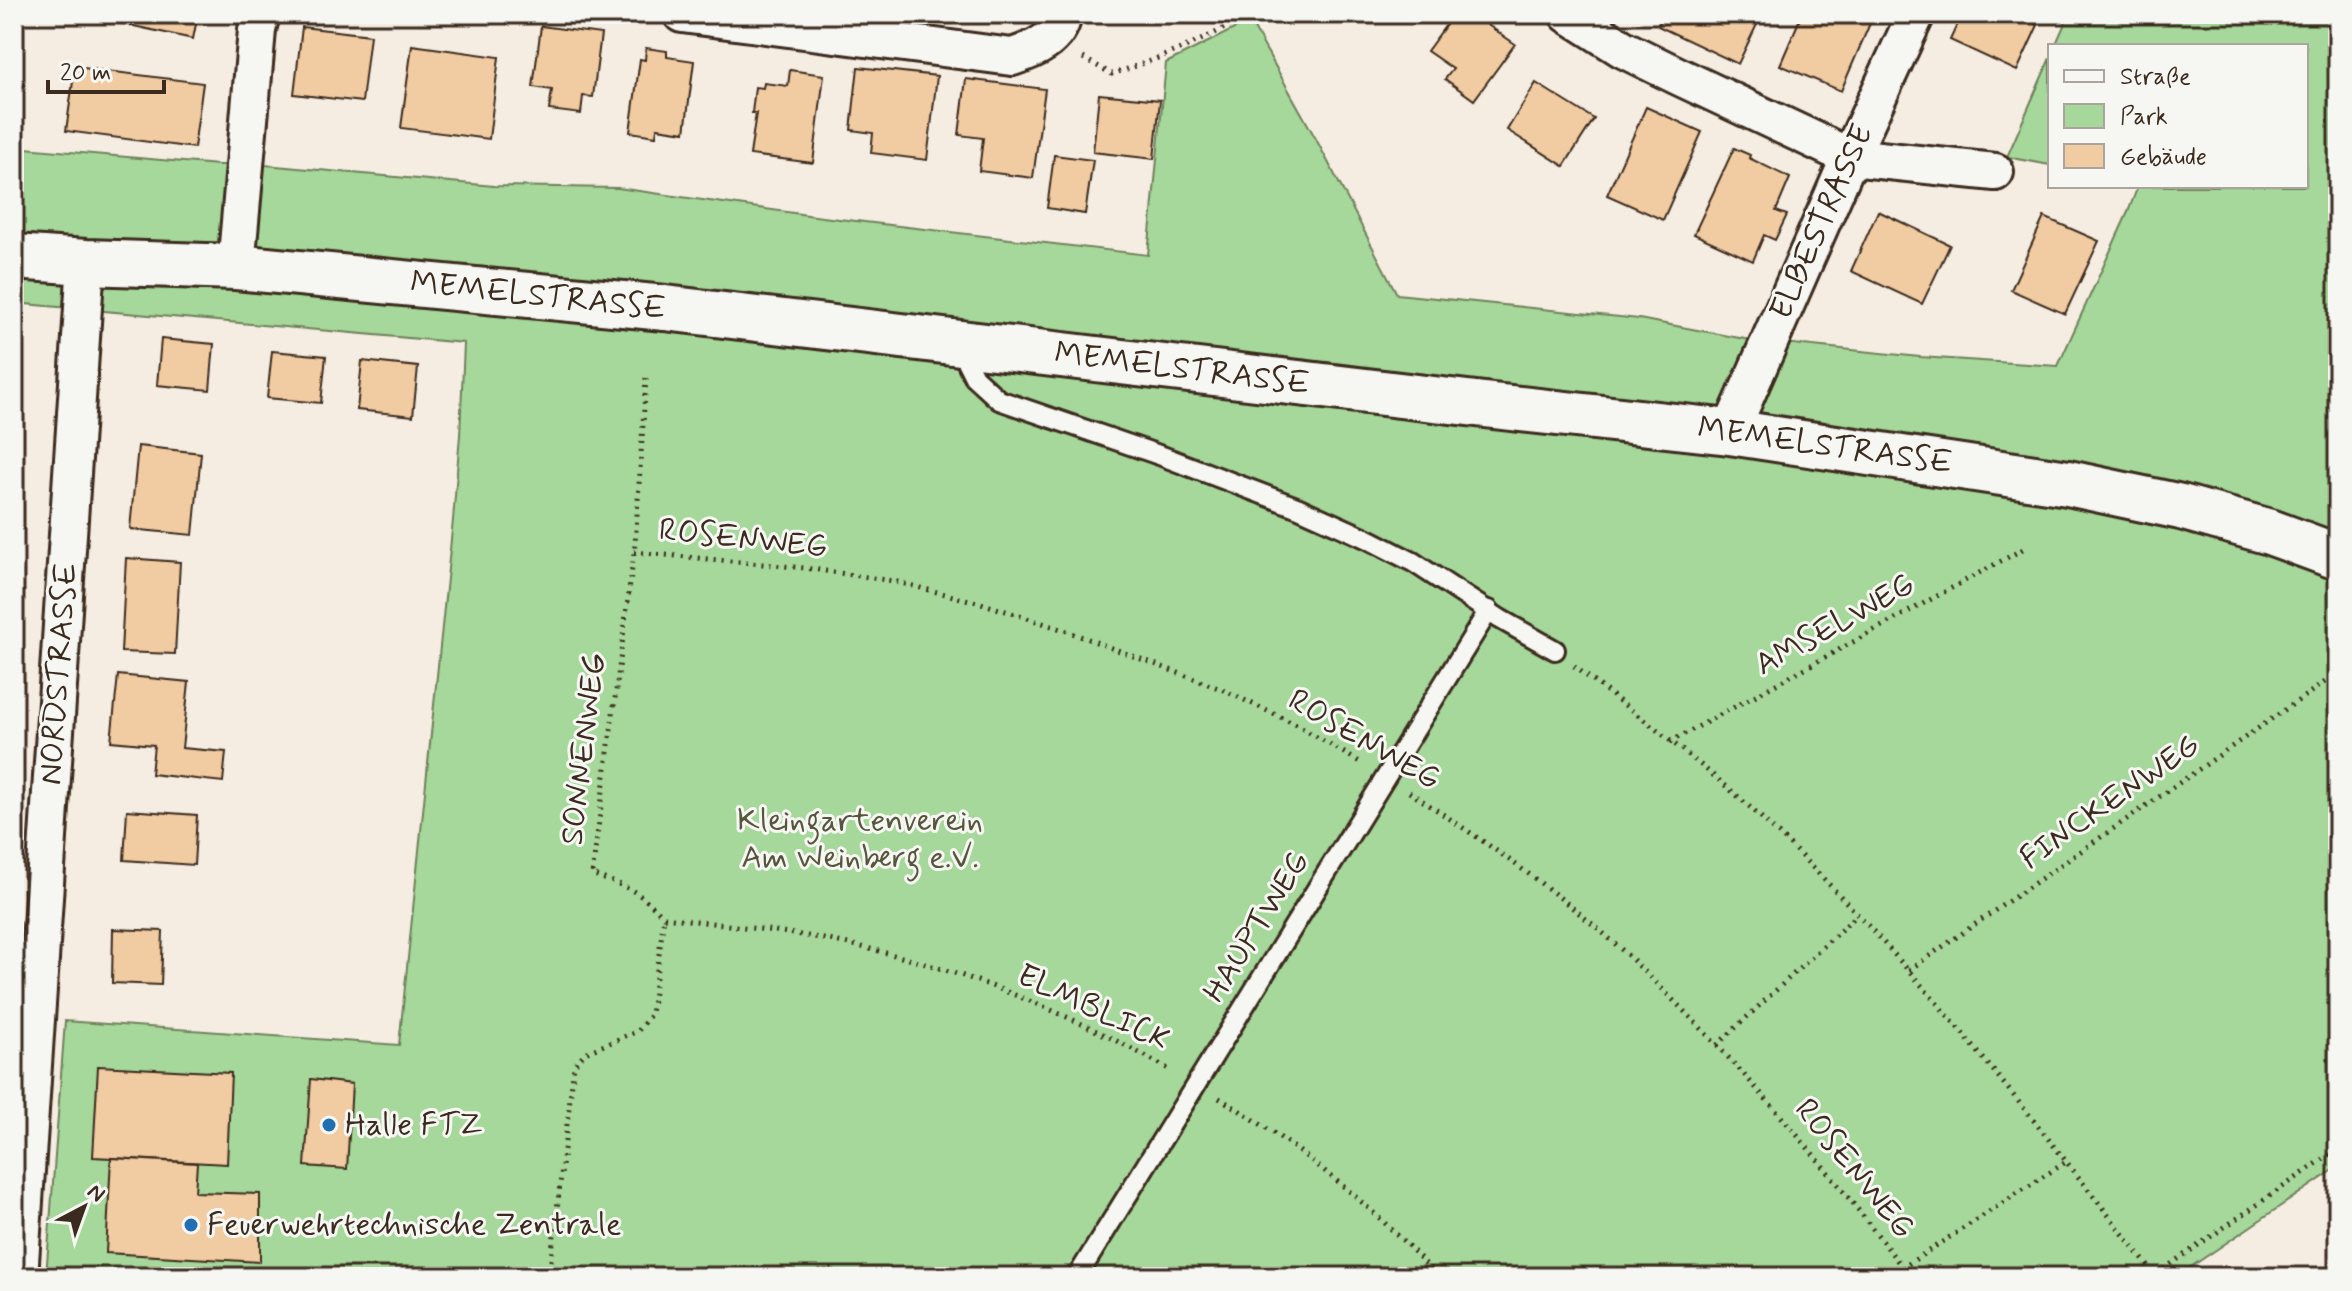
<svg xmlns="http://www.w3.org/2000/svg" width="2352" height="1291" font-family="Mynerve,sans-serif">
  <rect width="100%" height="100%" fill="#f5ede2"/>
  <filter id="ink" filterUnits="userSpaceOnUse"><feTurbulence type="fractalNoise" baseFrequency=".0125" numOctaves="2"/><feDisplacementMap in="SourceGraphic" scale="16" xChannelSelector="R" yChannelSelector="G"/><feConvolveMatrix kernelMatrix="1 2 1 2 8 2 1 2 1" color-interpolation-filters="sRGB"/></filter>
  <g filter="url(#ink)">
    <g fill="#a5d89a" stroke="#70815c" stroke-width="2">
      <polygon points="2069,14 2338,14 2338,1167 2176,1277 46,1277 65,1021 399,1045 453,520 460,435 464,343 14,303 14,147 218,165 265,165 494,186 618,188 822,217 1148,255 1166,63 1250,21 1316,139 1397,294 1639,319 1745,339 1920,357 2058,366 2128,212 2138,186 2306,186 2306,46 2055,46"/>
      <polygon points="2050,58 2050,165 2007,157"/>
    </g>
    <g fill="#f1cba1" stroke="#3b2a1e" stroke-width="2">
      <polygon points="107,14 198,14 193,39 106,20"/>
      <polygon points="1454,14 1472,14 1515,44 1474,100 1445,79 1453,69 1427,51"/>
      <polygon points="1664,14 1762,14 1738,64 1658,26"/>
      <polygon points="1802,14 1874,14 1841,91 1780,65"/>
      <polygon points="1962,14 2012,14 2038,25 2017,71 1950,40"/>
      <polygon points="541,26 601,34 593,97 583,96 581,114 549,110 552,90 533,87"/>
      <polygon points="302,27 370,35 362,102 294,94"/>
      <polygon points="412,45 499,57 489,139 401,128"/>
      <polygon points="646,48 667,51 667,57 694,61 685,132 657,128 656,136 630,132 640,59 645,60"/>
      <polygon points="75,67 203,83 194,148 66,131"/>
      <polygon points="858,67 937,76 927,160 871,153 873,133 851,130"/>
      <polygon points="790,70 824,75 813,163 750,155 756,113 752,113 755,87 763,88 764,83 788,86"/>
      <polygon points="966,79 1045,89 1033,178 979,171 983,138 959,135"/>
      <polygon points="1536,83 1594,119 1564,166 1507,130"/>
      <polygon points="1099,94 1160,100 1154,159 1093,152"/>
      <polygon points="1646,107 1702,132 1663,220 1607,195"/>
      <polygon points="1734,148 1750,155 1749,158 1790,178 1776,211 1787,215 1775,240 1764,235 1753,261 1694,234"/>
      <polygon points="1054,155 1093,160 1085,214 1047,208"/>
      <polygon points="1878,211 1950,245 1922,304 1851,271"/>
      <polygon points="2044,217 2099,241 2065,314 2011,290"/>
      <polygon points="161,339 214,344 210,390 157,385"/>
      <polygon points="272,351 326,356 321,403 267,398"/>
      <polygon points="362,361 418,367 413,416 357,410"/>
      <polygon points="138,446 201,453 193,535 130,529"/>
      <polygon points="14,479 23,480 19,528 14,528"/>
      <polygon points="126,558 180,562 175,654 121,652"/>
      <polygon points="14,571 21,571 18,627 14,627"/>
      <polygon points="118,675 189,682 182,748 226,752 223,782 151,774 154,745 111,741"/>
      <polygon points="127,810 197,815 194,865 124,860"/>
      <polygon points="113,929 163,931 161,985 112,983"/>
      <polygon points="98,1066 231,1073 227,1164 93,1157"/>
      <polygon points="311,1079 352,1084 347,1169 305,1166"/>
      <polygon points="111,1158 197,1163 195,1192 260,1194 260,1262 106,1253"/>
    </g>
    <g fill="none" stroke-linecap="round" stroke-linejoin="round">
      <defs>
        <g id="lane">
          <polyline points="958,345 974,377 999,400 1162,456 1299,508 1368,539 1413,562 1500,619 1555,650"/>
          <polyline points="1077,1277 1489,610"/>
        </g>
        <g id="street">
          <path d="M682,14L1012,57C1034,50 1059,40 1063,14"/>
          <polyline points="1568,14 1623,49 1678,76 1850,157 1995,172"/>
          <polyline points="236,267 257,30 261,14"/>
          <polyline points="1730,432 1850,157 1916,14"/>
          <polyline points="19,1277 86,262"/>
        </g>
        <polyline id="secondary" points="14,257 86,262 236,267 665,308 1493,406 1730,432 2068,483 2181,507 2270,532 2338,557"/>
      </defs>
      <use href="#lane" stroke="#3b2a1e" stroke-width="24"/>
      <use href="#street" stroke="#3b2a1e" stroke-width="42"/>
      <use href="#secondary" stroke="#3b2a1e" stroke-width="50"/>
      <g stroke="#3b2a1e" stroke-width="5" stroke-dasharray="2 6" stroke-linecap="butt">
        <path d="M1083,58L1112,74C1159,59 1207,40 1249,14"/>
        <path d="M646,378L635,545L592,875C627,886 639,891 664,917"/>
        <polyline points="634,552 805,568 893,581 981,603 1064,630 1221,689 1295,724 1363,764"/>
        <path d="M1574,666C1639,717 1707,766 1767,823C1912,960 2033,1119 2155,1275L2338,1149"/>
        <polyline points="1670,742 2023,549"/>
        <path d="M1409,792C1479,837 1548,885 1611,940C1638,964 1664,991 1689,1016C1766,1095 1836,1179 1902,1267"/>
        <path d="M664,917C722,925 782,930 839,942C955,966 1070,1012 1172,1071"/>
        <polyline points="1909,970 2338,673"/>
        <polyline points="1717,1045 1857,915"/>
        <path d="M1219,1098C1299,1145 1375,1208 1438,1277"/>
        <polyline points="549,1277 574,1065 585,1053 638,1031 651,1014 664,917"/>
        <polyline points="1888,1277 2066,1162"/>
      </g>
      <use href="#lane" stroke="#f6f6f2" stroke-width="18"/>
      <use href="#street" stroke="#f6f6f2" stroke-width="36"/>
      <use href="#secondary" stroke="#f6f6f2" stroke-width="44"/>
    </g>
  </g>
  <g fill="#1f6fb2" stroke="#f6f6f2" stroke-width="3">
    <circle cx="329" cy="1125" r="8"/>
    <circle cx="191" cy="1225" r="8"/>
  </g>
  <g text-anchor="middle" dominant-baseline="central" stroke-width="6" stroke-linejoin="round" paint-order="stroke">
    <g font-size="32" fill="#3b2a1e" stroke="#f6f6f2">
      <text transform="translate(1822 222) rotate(-66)">ELBESTRASSE</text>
      <text transform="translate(538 296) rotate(6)">MEMELSTRASSE</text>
      <text transform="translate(1182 369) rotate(7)">MEMELSTRASSE</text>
      <text transform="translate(1825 446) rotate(8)">MEMELSTRASSE</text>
      <text transform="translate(743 539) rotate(6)">ROSENWEG</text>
      <text transform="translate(1835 625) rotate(-29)">AMSELWEG</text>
      <text transform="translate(59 674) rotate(-86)">NORDSTRASSE</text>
      <text transform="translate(1364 740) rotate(30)">ROSENWEG</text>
      <text transform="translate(584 749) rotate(-83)">SONNENWEG</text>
      <text transform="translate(2110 802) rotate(-35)">FINCKENWEG</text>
      <text transform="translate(1257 927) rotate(-58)">HAUPTWEG</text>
      <text transform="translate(1093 1008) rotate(25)">ELMBLICK</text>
      <text transform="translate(1854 1169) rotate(51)">ROSENWEG</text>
    </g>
    <g font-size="32" fill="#56563d" stroke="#f6f6f2">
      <text x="860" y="821">Kleingartenverein<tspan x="860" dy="37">Am Weinberg e.V.</tspan></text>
    </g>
    <g font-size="32" fill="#3b2a1e" stroke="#f6f6f2" text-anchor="start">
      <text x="345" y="1125">Halle FTZ</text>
      <text x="207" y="1225">Feuerwehrtechnische Zentrale</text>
    </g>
  </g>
  <rect width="2352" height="1291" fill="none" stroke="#f6f6f2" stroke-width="48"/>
  <rect x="24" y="24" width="2304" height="1243" fill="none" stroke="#3b2a1e" stroke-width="3" filter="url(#ink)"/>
  <rect x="2048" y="44" width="260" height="144" fill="#f6f6f2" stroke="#aba49d" stroke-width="2"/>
  <rect x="2064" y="70" width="40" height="12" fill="#f6f6f2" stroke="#aba49d" stroke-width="2"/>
  <text x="2120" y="84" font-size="24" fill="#3b2a1e">Straße</text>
  <rect x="2064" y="104" width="40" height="24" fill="#a5d89a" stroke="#aba49d" stroke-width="2"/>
  <text x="2120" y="124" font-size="24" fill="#3b2a1e">Park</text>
  <rect x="2064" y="144" width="40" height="24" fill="#f1cba1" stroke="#aba49d" stroke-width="2"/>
  <text x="2120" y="164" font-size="24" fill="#3b2a1e">Gebäude</text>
  <g transform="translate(84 1207) rotate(41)" stroke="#f6f6f2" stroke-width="6" paint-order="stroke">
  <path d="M0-6L14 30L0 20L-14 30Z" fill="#3b2a1e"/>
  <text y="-12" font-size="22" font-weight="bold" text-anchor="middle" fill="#3b2a1e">N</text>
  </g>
  <path d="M48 80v12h116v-12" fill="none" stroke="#3b2a1e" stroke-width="4"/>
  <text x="60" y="80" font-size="24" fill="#3b2a1e" stroke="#f6f6f2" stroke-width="6" paint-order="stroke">20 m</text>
</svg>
